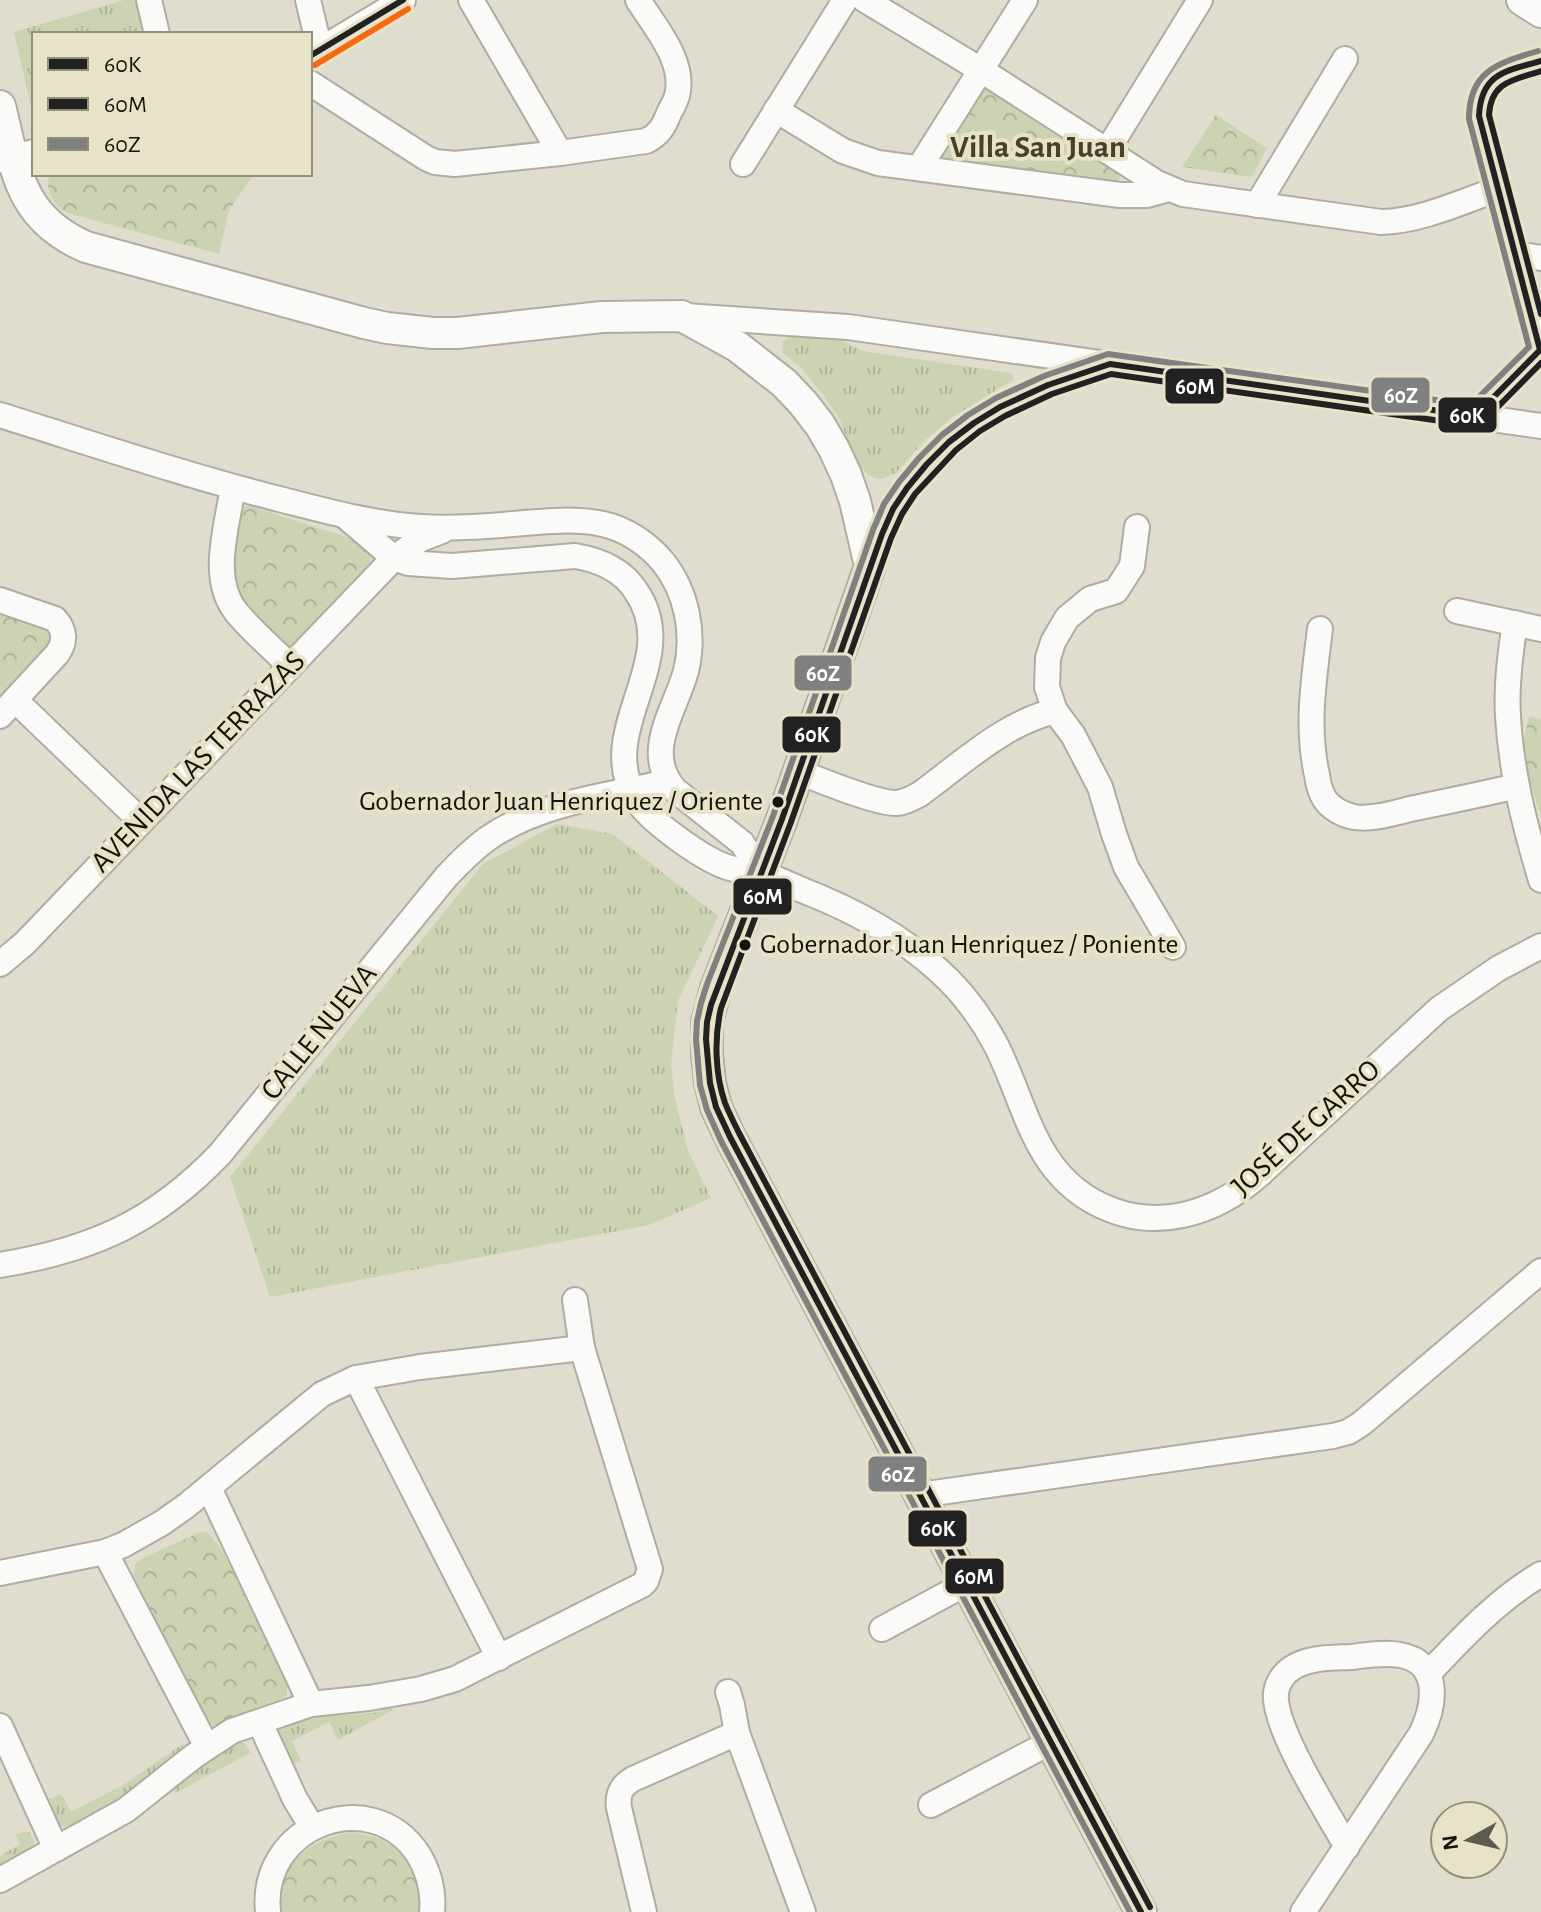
<svg xmlns="http://www.w3.org/2000/svg" width="1541" height="1912" font-family="'Alegreya Sans',sans-serif">
  <defs>
    <pattern id="grass-tufts" width="24" height="20" patternUnits="userSpaceOnUse" patternTransform="scale(2)"><rect width="24" height="20" fill="#cbd3b2"/><path d="M3 7l-1-3M5 7V3M7 7l1-3M15 17l-1-3M17 17v-4M19 17l1-3" fill="none" stroke="#adb498"/></pattern>
    <pattern id="park-crowns" width="20" height="18" patternUnits="userSpaceOnUse" patternTransform="scale(2)"><rect width="20" height="18" fill="#cbd3b2"/><path d="M2 6a3 3 0 1 1 6 0M12 15a3 3 0 1 1 6 0" fill="none" stroke="#adb498"/></pattern>
  </defs>
  <rect width="100%" height="100%" fill="#e0ddcf"/>
  <g fill="url(#grass-tufts)">
    <polygon points="124,0 136,0 144,34 34,34 34,120 14,32"/>
    <polygon points="792,335 837,338 862,351 1011,373 1014,379 951,418 923,442 896,473 882,479 875,478 868,475 858,464 839,418 822,393 802,369 782,352 783,341"/>
    <polygon points="557,824 613,834 718,916 678,1001 671,1065 675,1099 688,1151 711,1198 649,1225 270,1297 230,1177 483,864"/>
    <path d="M391,1708L393,1710L338,1740L329,1722L292,1741L301,1761L294,1764L290,1763L277,1736L278,1728C306,1710 340,1718 372,1713C379,1712 385,1709 391,1708Z"/>
    <polygon points="239,1742 245,1744 250,1753 175,1793 174,1788 179,1781 212,1757"/>
    <polygon points="184,1743 185,1749 116,1807 70,1827 58,1826 47,1800 61,1794 71,1812 125,1784"/>
    <polygon points="23,1832 29,1832 34,1841 32,1853 0,1871 0,1856 20,1844 16,1835"/>
  </g>
  <g fill="url(#park-crowns)">
    <polygon points="989,87 996,89 1121,175 1117,182 938,161 982,89"/>
    <polygon points="1216,115 1267,148 1252,177 1182,167"/>
    <path d="M50,174H254L229,210L219,254L67,213C53,203 44,191 50,174Z"/>
    <path d="M245,506H250L359,541C368,550 373,556 368,569L291,648L285,649L228,587L235,515L241,508Z"/>
    <polygon points="0,607 47,622 56,639 0,702"/>
    <polygon points="1529,716 1541,719 1541,816 1521,755"/>
    <polygon points="201,1532 207,1532 222,1550 246,1596 287,1686 287,1695 280,1700 218,1727 209,1724 202,1717 158,1630 136,1583 134,1574 135,1564 147,1556"/>
    <path d="M350,1833C360,1834 371,1835 380,1839C408,1852 423,1883 419,1912H282C277,1866 307,1839 350,1833Z"/>
  </g>
  <polygon fill="#cbd3b2" points="971,116 1015,122 1009,162 966,156"/>
  <g fill="none" stroke-linecap="round" stroke-linejoin="round">
    <defs>
      <g id="minor">
        <polyline points="149,0 157,34"/>
        <polyline points="308,0 320,50"/>
        <polyline points="471,0 560,153"/>
        <path d="M865,0L981,70L1157,183L1183,194L1381,222C1421,221 1461,202 1498,189"/>
        <polyline points="310,56 403,0"/>
        <path d="M1541,61C1509,71 1477,74 1479,116L1541,351"/>
        <path d="M310,83L426,158L435,162L455,164L560,153L646,141C659,135 664,126 669,113C672,108 675,102 677,96C686,62 655,27 638,0"/>
        <polyline points="776,110 843,151 878,163 1120,195 1147,195 1169,189"/>
        <polyline points="1107,151 1200,0"/>
        <polyline points="0,160 34,152"/>
        <polyline points="743,164 845,0"/>
        <polyline points="919,168 1025,0"/>
        <polyline points="1257,205 1345,59"/>
        <polyline points="1515,254 1541,258"/>
        <polyline points="685,316 848,327 1541,426"/>
        <path d="M0,415C93,444 185,475 279,499C326,511 373,524 421,527C456,529 490,526 524,523C550,521 577,518 603,524C626,529 648,544 663,562C687,592 695,634 686,671C675,711 642,752 675,790L742,843L762,874"/>
        <polyline points="1475,416 1540,350"/>
        <path d="M233,487C227,527 209,579 237,613C253,632 273,649 290,666"/>
        <path d="M345,516L394,558L408,563L452,566L575,556C599,560 622,569 636,591C684,661 593,729 636,799C649,821 703,859 727,867C739,871 751,871 762,874C776,878 789,884 802,890C851,909 897,933 937,969C961,990 981,1017 996,1045C1026,1104 1033,1171 1098,1204C1155,1233 1215,1214 1260,1174L1439,1009L1499,968L1541,946"/>
        <polyline points="1137,527 1132,566 1116,591 1090,599 1067,618 1053,642 1048,658 1047,687 1055,711 1073,735 1100,787 1114,834 1126,867 1173,947"/>
        <path d="M870,566C877,547 884,527 893,509C936,431 1021,391 1103,366"/>
        <path d="M0,600L55,619C65,630 66,642 57,654L0,716"/>
        <polyline points="1457,611 1541,629"/>
        <path d="M1515,623C1510,654 1506,685 1508,716C1511,772 1525,827 1541,880"/>
        <path d="M1320,629C1314,678 1306,726 1317,775C1318,783 1320,791 1324,798C1330,808 1343,815 1354,817C1374,820 1396,812 1415,808C1449,801 1483,794 1517,786"/>
        <polyline points="15,700 141,821"/>
        <path d="M799,772C820,780 877,804 897,803C906,802 913,798 920,794C961,764 1006,722 1055,711"/>
        <polyline points="0,964 25,943 394,558 421,539 442,531"/>
        <path d="M0,1265C92,1250 155,1222 220,1154L446,877C459,863 472,850 487,839C540,802 607,796 668,782"/>
        <polyline points="356,1378 499,1658"/>
        <polyline points="209,1488 311,1704"/>
        <polyline points="920,1495 1333,1436 1348,1432 1361,1424 1541,1271"/>
        <polyline points="105,1552 207,1747"/>
        <polyline points="0,1573 105,1552 123,1545 162,1523 186,1506 322,1394 356,1378 420,1367 582,1348"/>
        <polyline points="882,1629 967,1583"/>
        <path d="M1428,1674C1463,1637 1497,1600 1541,1574"/>
        <polyline points="728,1692 732,1705 737,1733 803,1912"/>
        <polyline points="260,1723 295,1799 312,1827"/>
        <polyline points="0,1726 56,1849"/>
        <polyline points="931,1805 1051,1742"/>
        <polyline points="0,1880 126,1810 194,1756 232,1731 311,1704 369,1698 421,1689 455,1679 642,1585 646,1581 650,1569 582,1348 575,1300"/>
        <path d="M268,1912C259,1825 371,1783 418,1854C429,1872 434,1891 432,1912"/>
        <path d="M644,1912L619,1808C617,1794 621,1786 633,1779L737,1733"/>
        <path d="M1303,1912L1421,1734C1435,1706 1442,1662 1400,1655C1385,1652 1367,1655 1351,1657C1332,1658 1309,1657 1292,1668C1284,1673 1277,1683 1276,1693C1272,1726 1329,1815 1347,1847"/>
      </g>
      <g id="tertiary">
        <polyline points="1522,0 1541,12"/>
        <path d="M0,106C16,170 19,218 86,247L364,323L387,328L433,333H458L602,317L682,316L738,347L784,383L803,403L820,425L834,449L846,475L855,501L870,566L782,819L716,988L707,1022V1055L710,1083L716,1107L730,1137L1141,1912"/>
      </g>
    </defs>
    <use href="#minor" stroke="#afada1" stroke-width="28"/>
    <use href="#tertiary" stroke="#afada1" stroke-width="34"/>
    <use href="#minor" stroke="#fafaf8" stroke-width="24"/>
    <use href="#tertiary" stroke="#fafaf8" stroke-width="30"/>
    <defs>
      <g id="bus-1">
        <polyline points="310,56 403,0"/>
        <path d="M1141,1912L730,1137L716,1107L710,1083L706,1039L707,1022L711,1005L782,819L882,534L893,509L907,488L927,464L949,442L974,423L1000,407L1048,385L1110,364L1475,416L1540,350L1479,116C1481,73 1506,71 1541,61"/>
      </g>
      <g id="bus-2">
        <path d="M1541,71C1514,80 1491,81 1489,115L1541,314"/>
        <path d="M1150,1907L739,1133C734,1123 729,1113 725,1103C715,1074 714,1038 721,1008L791,822L891,538L902,514L915,494L956,450L980,431L1005,416L1052,394L1111,374L1476,426L1482,423L1541,363"/>
      </g>
      <path id="bus-3" d="M1130,1912L721,1141L707,1110L700,1085L696,1039L697,1021L701,1003L707,984L773,816L873,530L884,504L899,482L919,458L942,435L968,415L996,398L1044,376L1108,354L1471,405L1529,347L1469,119C1469,70 1499,63 1538,51"/>
      <polyline id="bus-4" points="315,65 408,9"/>
    </defs>
    <use href="#bus-1" stroke="#e7e2c8" stroke-width="12"/>
    <use href="#bus-2" stroke="#e7e2c8" stroke-width="12"/>
    <use href="#bus-3" stroke="#e7e2c8" stroke-width="12"/>
    <use href="#bus-4" stroke="#e7e2c8" stroke-width="12"/>
    <use href="#bus-1" stroke="#212121" stroke-width="6"/>
    <use href="#bus-2" stroke="#212121" stroke-width="6"/>
    <use href="#bus-3" stroke="#808080" stroke-width="6"/>
    <use href="#bus-4" stroke="#f56a0f" stroke-width="6"/>
  </g>
  <g fill="#15130a" stroke="#e7e2c8" stroke-width="3">
    <circle cx="778" cy="802" r="7"/>
    <circle cx="745" cy="945" r="7"/>
  </g>
  <g text-anchor="middle" dominant-baseline="central" stroke-width="8" stroke-linejoin="round" paint-order="stroke">
    <g font-size="28" fill="#15130a" stroke="#e7e2c8" text-anchor="end">
      <text x="763" y="802">Gobernador Juan Henriquez / Oriente</text>
      <text x="760" y="945" text-anchor="start">Gobernador Juan Henriquez / Poniente</text>
    </g>
    <g font-size="30" fill="#15130a" stroke="#e7e2c8">
      <text transform="translate(198 762) rotate(-46)">AVENIDA LAS TERRAZAS</text>
      <text transform="translate(319 1032) rotate(-51)">CALLE NUEVA</text>
      <text transform="translate(1306 1128) rotate(-42)">JOSÉ DE GARRO</text>
    </g>
    <g font-size="32" font-weight="bold" fill="#45412b" stroke="#e7e2c8">
      <text x="1038" y="147">Villa San Juan</text>
    </g>
  </g>
  <g stroke="#e7e2c8" stroke-width="3">
    <rect x="1164" y="367" width="61" height="38" rx="8" fill="#212121"/>
    <rect x="1370" y="376" width="61" height="38" rx="8" fill="#808080"/>
    <rect x="1437" y="396" width="61" height="38" rx="8" fill="#212121"/>
    <rect x="793" y="654" width="60" height="38" rx="8" fill="#808080"/>
    <rect x="781" y="715" width="61" height="39" rx="8" fill="#212121"/>
    <rect x="732" y="877" width="61" height="39" rx="8" fill="#212121"/>
    <rect x="867" y="1455" width="61" height="38" rx="8" fill="#808080"/>
    <rect x="907" y="1509" width="61" height="39" rx="8" fill="#212121"/>
    <rect x="944" y="1557" width="61" height="38" rx="8" fill="#212121"/>
  </g>
  <g font-size="22" text-anchor="middle" font-weight="bold" fill="#fff">
    <text x="1195" y="394">60M</text>
    <text x="1401" y="403">60Z</text>
    <text x="1467" y="423">60K</text>
    <text x="823" y="681">60Z</text>
    <text x="812" y="742">60K</text>
    <text x="763" y="904">60M</text>
    <text x="898" y="1482">60Z</text>
    <text x="938" y="1536">60K</text>
    <text x="974" y="1584">60M</text>
  </g>
  <rect x="32" y="32" width="280" height="144" fill="#e7e2c8" stroke="#938f7c" stroke-width="2"/>
  <rect x="48" y="58" width="40" height="12" fill="#212121" stroke="#938f7c" stroke-width="2"/>
  <text x="104" y="72" font-size="24" fill="#15130a">60K</text>
  <rect x="48" y="98" width="40" height="12" fill="#212121" stroke="#938f7c" stroke-width="2"/>
  <text x="104" y="112" font-size="24" fill="#15130a">60M</text>
  <rect x="48" y="138" width="40" height="12" fill="#808080" stroke="#938f7c" stroke-width="2"/>
  <text x="104" y="152" font-size="24" fill="#15130a">60Z</text>
  <g transform="translate(1469 1840) rotate(262)"><circle r="38" fill="#e7e2c8" stroke="#938f7c" stroke-width="2"/>
  <path d="M0-6L14 30L0 20L-14 30Z" fill="#5c5a4f"/>
  <text y="-12" font-size="22" font-weight="bold" text-anchor="middle" fill="#15130a">N</text>
  </g>
</svg>
